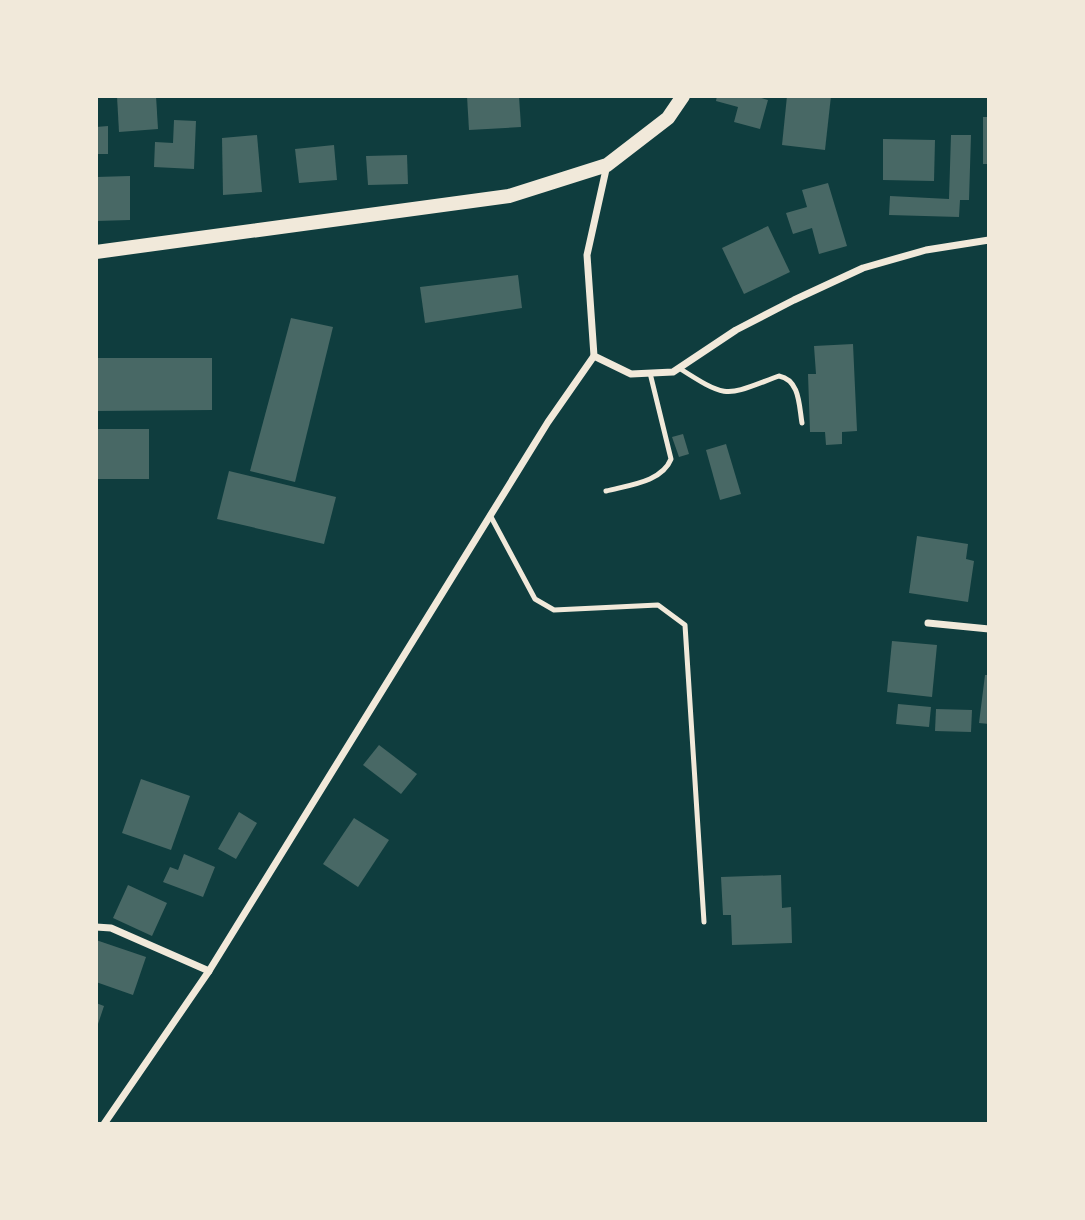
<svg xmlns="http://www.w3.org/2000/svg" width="1085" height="1220" font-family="Mulish,sans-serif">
  <rect width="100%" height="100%" fill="#0f3d3e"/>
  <g fill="#486865">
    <polygon points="117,96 156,96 158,129 119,132"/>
    <polygon points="467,96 519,96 521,127 469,130"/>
    <polygon points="717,96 754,96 768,100 760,129 734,122 738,107 716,101"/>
    <polygon points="787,96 831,96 825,150 782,145"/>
    <rect x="983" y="117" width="6" height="47"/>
    <polygon points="174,120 196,121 194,169 154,167 155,142 173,143"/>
    <polygon points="108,126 108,154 96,154 96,127"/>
    <polygon points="257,135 262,192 223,195 222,138"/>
    <polygon points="951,135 971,135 969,200 960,200 959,217 889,215 890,196 949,199"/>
    <polygon points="883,139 935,140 934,181 883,180"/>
    <polygon points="334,145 337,180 299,183 295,149"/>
    <polygon points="407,155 408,184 368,185 366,156"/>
    <polygon points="130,176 130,220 96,221 96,177"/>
    <polygon points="828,183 847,246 819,254 812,228 793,234 786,213 807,207 802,190"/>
    <polygon points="768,226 790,272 744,294 722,248"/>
    <polygon points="518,275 522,308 425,323 420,287"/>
    <polygon points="291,318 333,327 295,482 250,471"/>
    <polygon points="853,344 857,431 842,432 842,444 826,445 825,432 810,432 808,374 816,374 814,346"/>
    <polygon points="96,358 212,358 212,410 96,411"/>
    <rect x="96" y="429" width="53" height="50"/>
    <polygon points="683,434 689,454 679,457 672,437"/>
    <polygon points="726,444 741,494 720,500 706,450"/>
    <polygon points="229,471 336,497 324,544 217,519"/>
    <polygon points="917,536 968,544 966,559 974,561 968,602 909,593"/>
    <polygon points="892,641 937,645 932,697 887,692"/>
    <polygon points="985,675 989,675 989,724 979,723"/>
    <polygon points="898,704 931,707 929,727 896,724"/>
    <polygon points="936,709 972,710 971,732 935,731"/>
    <polygon points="379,745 417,774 401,794 363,765"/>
    <polygon points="141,779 190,796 171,850 122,833"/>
    <polygon points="239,812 257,823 236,859 218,849"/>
    <polygon points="354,818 389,840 358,887 323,864"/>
    <polygon points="184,854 215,867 203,897 163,882 170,867 178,870"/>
    <polygon points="781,875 782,908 791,907 792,943 732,945 731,915 723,915 721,877"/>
    <polygon points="128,885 167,903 152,936 113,918"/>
    <polygon points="96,940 146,957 133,995 96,982"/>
    <polygon points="96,1003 104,1006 97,1027 96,1027"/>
  </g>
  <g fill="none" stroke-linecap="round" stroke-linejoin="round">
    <g stroke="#f1e9da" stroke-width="5">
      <path d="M679,368C729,400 725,396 779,376C800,380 799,406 802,423"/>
      <path d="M606,491C629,485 662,482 671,459L650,373"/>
      <polyline points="490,515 535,599 554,610 658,605 685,625 704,922"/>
    </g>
    <g stroke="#f1e9da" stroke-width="7">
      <polyline points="607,165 587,255 594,356 631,374 673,372 736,330 794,300 863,268 926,250 989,240"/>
      <polyline points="928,623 989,629"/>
      <polyline points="96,927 111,928 209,971"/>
      <polyline points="104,1124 209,971 548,422 594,356"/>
    </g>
    <polyline stroke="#f1e9da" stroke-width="14" points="96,252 509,196 607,165 668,118 683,96"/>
  </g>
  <rect width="1085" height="1220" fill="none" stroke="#f1e9da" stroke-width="196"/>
</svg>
